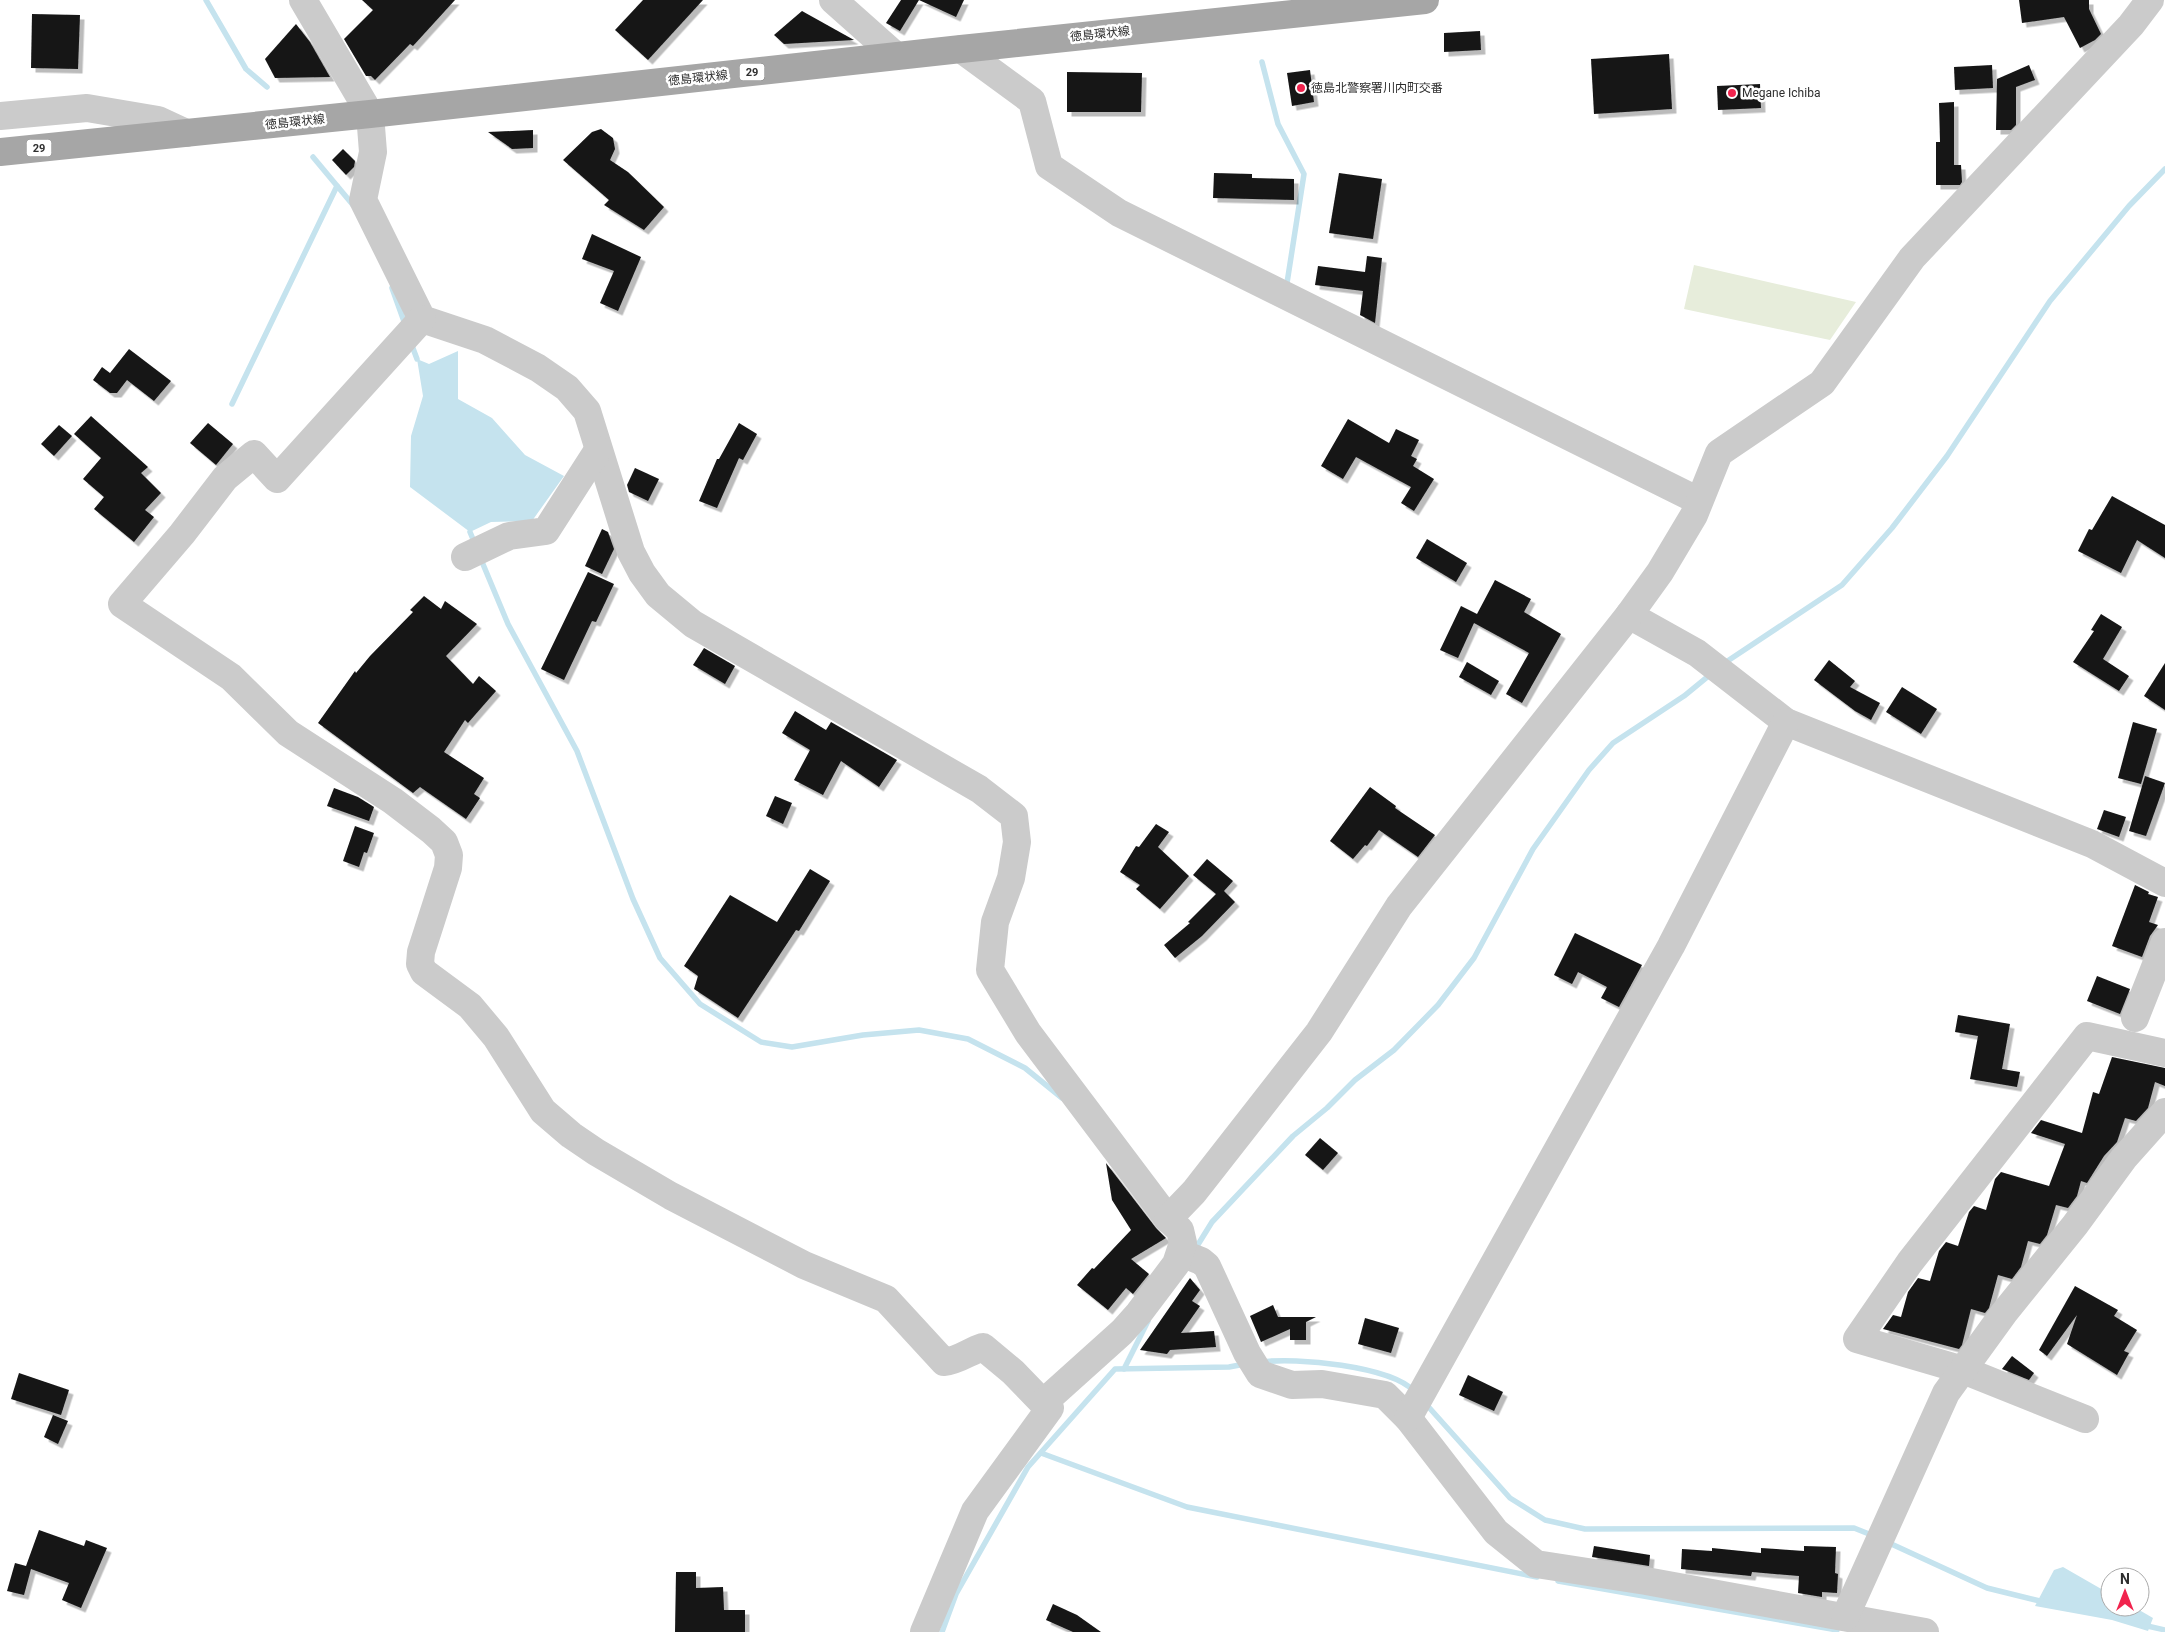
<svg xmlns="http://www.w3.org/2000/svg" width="2165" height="1632" font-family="Roboto,'Noto Sans JP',sans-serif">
  <defs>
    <filter id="shadow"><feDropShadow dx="4.5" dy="4.5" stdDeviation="0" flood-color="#0004"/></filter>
  </defs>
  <rect width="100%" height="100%" fill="#fff"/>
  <polygon fill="#e7eddb" points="1694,265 1856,302 1830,340 1684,309"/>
  <g fill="#c5e3ee">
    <polygon points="458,351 458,399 492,418 525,455 564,476 532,521 491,522 470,532 410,487 411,436 423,396 417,359 429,364"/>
    <polygon points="2063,1567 2110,1594 2110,1607 2134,1607 2153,1618 2148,1631 2112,1620 2035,1606 2054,1570"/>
  </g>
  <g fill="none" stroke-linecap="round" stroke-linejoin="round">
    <g stroke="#c5e3ee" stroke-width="5.5">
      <polyline points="206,0 246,69 267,87"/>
      <polyline points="1262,62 1278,124 1304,174 1287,283"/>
      <polyline points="313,157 353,205"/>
      <polyline points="392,288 406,327"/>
      <polyline points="411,343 417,359"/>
      <polyline points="232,404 337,186"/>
      <polyline points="470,532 475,544"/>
      <polyline points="480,557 508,624 577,751 633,899 660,958 700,1004 761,1042 792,1047 863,1035 919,1030 968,1039 1025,1068 1062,1098"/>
      <polyline points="1723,664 1842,585 1892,528 1947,456 2050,301 2129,206 2165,169"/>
      <polyline points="1194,1251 1212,1222 1293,1136 1327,1108 1355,1080 1394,1050 1438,1005 1474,958 1533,849 1589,770 1613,743 1684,696 1712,673"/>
      <path d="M1262,1362C1295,1357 1390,1366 1414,1391"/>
      <polyline points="1124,1369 1148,1321"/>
      <polyline points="1425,1403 1510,1498 1545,1520 1585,1529 1854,1528 1874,1536"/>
      <polyline points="1041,1453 1187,1507 1537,1577"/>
      <polyline points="1887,1542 1987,1588 2044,1602"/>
      <polyline points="1558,1581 1837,1630"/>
      <polyline points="2143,1625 2165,1630"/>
      <polyline points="942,1632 956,1594 1028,1467 1115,1369 1229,1367 1245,1364"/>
    </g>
  </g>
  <g fill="#151515" filter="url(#shadow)">
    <polygon points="362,0 455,0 413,46 410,44 375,80 371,76 366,76 344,39 373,10"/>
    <polygon points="643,0 703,0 648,60 615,30"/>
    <polygon points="901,0 964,0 956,17 919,0 900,31 886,23"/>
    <polygon points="2019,0 2089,0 2089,9 2101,34 2095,40 2080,48 2064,17 2022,23"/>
    <polygon points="802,11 854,40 784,44 774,35"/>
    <polygon points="32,14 80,15 78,69 31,68"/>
    <polygon points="296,24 310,42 330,77 275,78 265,59"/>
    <polygon points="1480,31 1481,50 1444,52 1444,33"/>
    <polygon points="1669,54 1672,109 1594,114 1591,59"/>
    <polygon points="1992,65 1993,88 1955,90 1954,67"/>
    <polygon points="2029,65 2035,80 2016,87 2016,125 2011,130 1996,130 1997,79"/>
    <polygon points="1310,70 1314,102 1292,106 1287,73"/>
    <polygon points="1067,72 1142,73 1141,112 1067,112"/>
    <polygon points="1760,84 1761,108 1718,110 1717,86"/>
    <polygon points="1954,102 1954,165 1961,165 1962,182 1960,185 1936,185 1936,142 1940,142 1939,103"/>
    <polygon points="601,129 613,138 615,149 610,160 628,172 664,207 644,230 604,205 609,200 563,160 592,132"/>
    <polygon points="533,130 533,148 512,149 488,132"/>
    <polygon points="343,149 355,161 354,167 346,175 332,160"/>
    <polygon points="1214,173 1252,174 1252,178 1294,179 1294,200 1213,198"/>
    <polygon points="1339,173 1382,179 1373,239 1329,233"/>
    <polygon points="592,234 641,257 618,311 600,303 614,271 582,259"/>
    <polygon points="1367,256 1382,258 1375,323 1360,315 1363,291 1315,285 1318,266 1365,272"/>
    <polygon points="129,349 171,381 154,401 127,380 117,393 110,393 93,380 102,367 110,373"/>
    <polygon points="91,416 148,467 141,473 161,493 145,510 154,517 134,542 94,509 104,497 83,479 101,458 74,434"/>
    <polygon points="1348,419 1389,443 1396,429 1419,440 1411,456 1417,459 1413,466 1434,479 1414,511 1401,503 1411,487 1356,457 1343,479 1321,466"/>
    <polygon points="208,423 233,444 216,465 190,443"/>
    <polygon points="739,423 757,434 743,460 739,458 717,508 699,501 717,459 719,459"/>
    <polygon points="59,425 72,436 54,456 41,444"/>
    <polygon points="635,468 659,479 648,501 629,492 627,485"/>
    <polygon points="2112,496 2165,525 2165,558 2137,540 2121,573 2078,551 2089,529 2092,530"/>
    <polygon points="602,529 608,532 614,549 602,574 585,566"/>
    <polygon points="1427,539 1467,563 1456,582 1416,558"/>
    <polygon points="588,572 614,584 596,622 592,621 564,680 541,669"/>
    <polygon points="1495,580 1531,599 1524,612 1561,634 1522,703 1506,694 1529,653 1474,623 1458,658 1440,650 1461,606 1477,614"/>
    <polygon points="424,596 441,609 445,601 477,624 446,656 473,684 479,676 496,691 468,723 465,720 444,752 484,778 474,794 480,798 466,819 420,787 413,793 318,723 355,671 356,673 370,656 413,612 410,610"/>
    <polygon points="2101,614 2122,627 2103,659 2129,676 2119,691 2073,662 2094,631 2091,630"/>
    <polygon points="704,648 735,666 725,684 693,665"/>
    <polygon points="1829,660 1855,681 1850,687 1880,703 1871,720 1855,711 1814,680"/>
    <polygon points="1467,662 1499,681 1491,695 1459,677"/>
    <polygon points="2165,663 2165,710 2144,696"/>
    <polygon points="1902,687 1937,709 1921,734 1886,712"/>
    <polygon points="795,711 826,730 831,722 897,760 879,787 841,761 823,795 794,780 810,750 782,733"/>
    <polygon points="2133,722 2157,729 2141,784 2118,778"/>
    <polygon points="2145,776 2165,783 2146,836 2129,831"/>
    <polygon points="1370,787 1396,806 1395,808 1435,835 1418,857 1379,830 1367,846 1365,845 1353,859 1330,841"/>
    <polygon points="334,788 358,797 374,807 369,821 327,806"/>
    <polygon points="775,796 792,803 783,824 766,816"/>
    <polygon points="2104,810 2126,817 2119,837 2097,829"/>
    <polygon points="1156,824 1169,832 1158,847 1189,876 1160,909 1136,889 1140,885 1120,872 1136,846 1139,847"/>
    <polygon points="355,826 374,833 367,853 364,852 359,867 343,861"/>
    <polygon points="1207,859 1233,881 1224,891 1235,902 1202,936 1175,958 1164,945 1190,923 1188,922 1216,894 1193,875"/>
    <polygon points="810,869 830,881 799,931 796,930 738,1018 694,989 698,976 684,966 730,895 777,922"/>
    <polygon points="2135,885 2149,892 2148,894 2158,897 2149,922 2158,925 2150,936 2142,957 2112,946"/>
    <polygon points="1575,933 1642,965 1619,1007 1601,998 1607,987 1578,972 1572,984 1554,975"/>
    <polygon points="2097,976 2130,989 2120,1014 2087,1001"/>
    <polygon points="1958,1015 2010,1024 2002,1069 2020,1072 2017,1087 1970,1079 1978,1036 1955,1032"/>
    <polygon points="2112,1057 2165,1068 2165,1086 2155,1082 2148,1108 2136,1121 2125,1118 2117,1142 2104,1156 2087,1183 2081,1181 2077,1196 2068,1208 2056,1205 2047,1235 2040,1244 2028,1241 2021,1267 2012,1279 1998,1275 1989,1308 1985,1313 1971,1309 1962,1345 1959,1349 1883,1329 1893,1315 1901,1317 1908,1292 1918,1278 1930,1281 1939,1251 1946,1242 1958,1246 1969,1212 1974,1206 1986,1210 1995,1179 2001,1172 2049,1186 2065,1144 2031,1133 2041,1120 2082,1133 2093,1092 2099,1094"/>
    <polygon points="1320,1138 1338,1153 1323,1170 1305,1155"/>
    <polygon points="1106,1163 1156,1228 1166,1238 1131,1259 1149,1274 1133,1294 1126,1288 1108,1310 1077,1285 1092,1268 1094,1269 1131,1230 1112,1200"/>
    <polygon points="1190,1278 1200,1290 1192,1301 1200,1306 1181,1333 1214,1331 1216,1347 1170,1350 1167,1354 1140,1350"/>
    <polygon points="2075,1286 2118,1310 2114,1316 2137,1330 2124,1351 2129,1353 2117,1375 2067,1344 2077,1315 2047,1356 2039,1350"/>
    <polygon points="1273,1305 1278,1317 1316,1317 1306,1322 1306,1340 1290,1340 1290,1329 1261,1342 1250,1316"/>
    <polygon points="1365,1318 1399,1328 1391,1353 1358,1344"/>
    <polygon points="2012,1356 2034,1373 2029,1380 2002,1369"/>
    <polygon points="19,1373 69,1390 61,1415 11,1399"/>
    <polygon points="1468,1375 1503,1392 1494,1411 1459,1395"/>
    <polygon points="53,1415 68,1421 58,1444 44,1437"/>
    <polygon points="39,1530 84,1546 86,1540 107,1548 81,1608 62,1600 69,1583 31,1569 24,1595 7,1591 15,1563 26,1566"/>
    <polygon points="1594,1546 1650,1555 1649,1566 1592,1557"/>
    <polygon points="1804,1546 1836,1547 1835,1573 1838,1574 1837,1593 1822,1592 1822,1597 1798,1593 1799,1576 1752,1572 1751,1576 1681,1569 1682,1549 1712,1551 1712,1548 1761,1553 1761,1548 1804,1551"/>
    <polygon points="676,1572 696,1572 696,1588 723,1587 724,1610 745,1610 745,1632 675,1632"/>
    <polygon points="1053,1604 1077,1615 1101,1632 1073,1632 1046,1620"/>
  </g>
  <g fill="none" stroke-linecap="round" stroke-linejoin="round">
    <g stroke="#cbcbcb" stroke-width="28">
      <polyline points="303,0 370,114 373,152 363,200 422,319 485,340 538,368 567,388 587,411 631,552 642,573 658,595 693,624 979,789 1014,816 1017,842 1011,878 995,922 990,970 1028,1033 1168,1219"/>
      <polyline points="833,0 896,56"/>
      <polyline points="961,49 1032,101 1049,166 1119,213 1699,501"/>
      <polyline points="0,116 87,108 158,120 186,133"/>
      <path d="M422,319L277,479L254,454L225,478L182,534L122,604L231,677L288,733L393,801L431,830L444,842L449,855L448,868L421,952L420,964L424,972L470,1006L496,1037L543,1111L571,1135L596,1152L671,1196L804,1265L886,1299L944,1362C958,1361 970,1351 983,1347L1013,1372L1043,1403"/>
      <polyline points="465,557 509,536 546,531 598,450"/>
      <polyline points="1629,615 1697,653 1786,722 2092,844 2165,883"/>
      <polyline points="2135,1018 2165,942"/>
      <polyline points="1181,1253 1201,1261 1207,1266 1247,1353 1260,1374 1292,1385 1322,1384 1385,1395 1408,1418 1496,1532 1536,1564 1646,1581 1925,1632"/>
      <polyline points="1408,1418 1671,946 1786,722"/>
      <polyline points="2085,1419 1963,1370 1857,1339 1910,1262 2087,1036 2165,1053"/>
      <polyline points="1845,1617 1946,1393 2004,1313 2075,1225 2124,1158 2165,1112"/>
      <polyline points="924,1632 975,1511 1050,1408 1043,1403 1122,1332 1139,1313 1176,1264 1183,1243 1180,1230 1168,1219 1194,1192 1319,1032 1399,906 1629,615 1660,572 1694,515 1719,453 1822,383 1912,258 2131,25 2150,0"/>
    </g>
    <polyline stroke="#a6a6a6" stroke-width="28" points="0,152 370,114 961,49 1425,0"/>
  </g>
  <g fill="#f1244e" stroke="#fff" stroke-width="2">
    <circle cx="1301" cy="88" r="5"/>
    <circle cx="1732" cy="93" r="5"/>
  </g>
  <g text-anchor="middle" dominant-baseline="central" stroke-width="5" stroke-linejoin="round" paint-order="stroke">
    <g fill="#fff" stroke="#6d6d6d" stroke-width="1">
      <rect x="739.5" y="63.5" width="25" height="17" rx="4"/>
      <rect x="26.5" y="139.5" width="25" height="17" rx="4"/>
    </g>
    <g font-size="11" font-weight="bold" fill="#2e2e2e">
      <text x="752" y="72">29</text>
      <text x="39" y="148">29</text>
    </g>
    <g font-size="12" fill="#2e2e2e" stroke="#fff">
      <text transform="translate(1100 34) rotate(-6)">徳島環状線</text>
      <text transform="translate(698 78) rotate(-6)">徳島環状線</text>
      <text transform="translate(295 122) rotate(-6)">徳島環状線</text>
    </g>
    <g font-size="12" fill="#2e2e2e" stroke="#fff" text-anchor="start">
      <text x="1311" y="88">徳島北警察署川内町交番</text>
      <text x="1742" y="93">Megane Ichiba</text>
    </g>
  </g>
  <g transform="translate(2125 1592)"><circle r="24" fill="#ffffff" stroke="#ababab"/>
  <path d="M0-4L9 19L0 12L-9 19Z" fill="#f1244e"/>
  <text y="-8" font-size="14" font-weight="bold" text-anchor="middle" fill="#2e2e2e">N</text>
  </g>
</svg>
